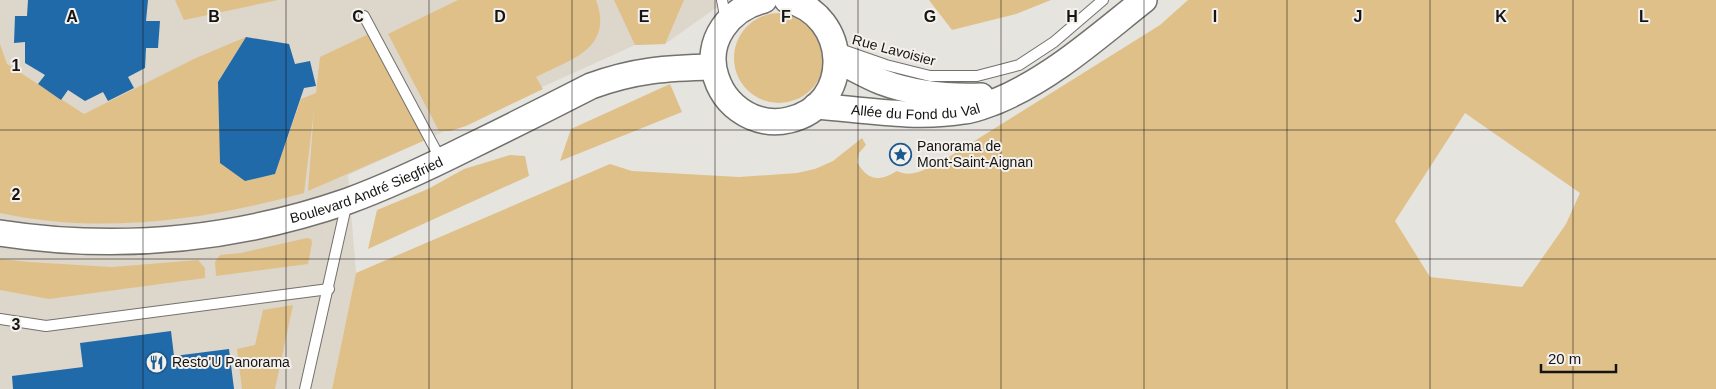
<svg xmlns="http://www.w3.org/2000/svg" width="1716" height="389" font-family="Helvetica,sans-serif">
  <rect width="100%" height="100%" fill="#e6e4df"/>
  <polygon fill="#ddd6cb" points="0,0 727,0 665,44 635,45 348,175 356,273 332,389 0,389"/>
  <g fill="#dfc088" fill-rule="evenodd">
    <polygon points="175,0 278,0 184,20"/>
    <path d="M458,0H596C614,49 571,59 536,77L543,89L466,126L450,131H439L388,34Z"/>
    <polygon points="614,0 684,0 665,44 635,45"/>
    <polygon points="929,0 1051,0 1016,14 952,30"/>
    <path d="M1188,0H1716V389H332L356,273L610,164L632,171L739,177L797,173L815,169L833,161L862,138L866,145L859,153L857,162C868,181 879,182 897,171C914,179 928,167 944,160L1160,25ZM1465,113L1580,193L1566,224L1522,287L1430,277L1395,221Z"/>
    <circle cx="779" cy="58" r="45"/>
    <path d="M373,32L430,138L308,191L314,110L304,193C205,220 101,235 0,213V44L7,64L84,114L196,58L246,37L218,82L245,181L275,174L301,99L316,93L320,57Z"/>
    <polygon points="670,84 682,112 560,161 571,129"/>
    <polygon points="510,155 525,156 529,176 368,249 377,210 428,189 464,169"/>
    <polygon points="307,238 311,239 312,243 308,264 216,276 215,262 220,255 241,253"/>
    <polygon points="0,259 29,262 112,267 198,260 205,268 205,278 49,299 0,290"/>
    <polygon points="293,305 275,389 242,389 237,349 255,345 263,310"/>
  </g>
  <g fill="#216aa9">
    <polygon points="28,0 148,0 146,21 160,21 158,48 146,48 145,68 128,77 134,88 108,101 103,92 85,101 68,90 61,100 38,84 45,75 25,63 25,42 14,43 15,16 27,16"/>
    <polygon points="246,37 289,44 295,64 310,61 316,86 304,88 275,174 245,181 220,163 218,82"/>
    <polygon points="171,331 174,356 229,349 234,389 13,389 12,376 83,367 80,343"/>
  </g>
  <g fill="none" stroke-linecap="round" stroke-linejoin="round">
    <defs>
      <g id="service">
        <polyline points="722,0 726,21"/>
        <polyline points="364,16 441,160"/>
        <polyline points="837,48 886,65 930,76 977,76 1019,65 1054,42 1103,0"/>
        <polyline points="0,319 46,326 329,289"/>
        <polyline points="305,389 347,202"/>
      </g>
      <g id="tertiary">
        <path d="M764,0C730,8 704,41 716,77C722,96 734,109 752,117C764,122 777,123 789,120C854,105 850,15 787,0"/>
        <path d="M837,60C852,67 867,76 882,82C914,94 948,97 981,96"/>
        <path id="s1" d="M816,106C865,110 916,119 964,111C975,110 986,105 997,101C1052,78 1097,37 1144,0"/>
        <path id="s2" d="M0,233C117,251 235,240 348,201C389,186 429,167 469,147C510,127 550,107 591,86C635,70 667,68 713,67"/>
      </g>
    </defs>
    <use href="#service" stroke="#73716d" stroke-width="12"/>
    <use href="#tertiary" stroke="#73716d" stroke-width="28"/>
    <use href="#service" stroke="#fff" stroke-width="10"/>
    <use href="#tertiary" stroke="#fff" stroke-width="25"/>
  </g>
  <path fill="none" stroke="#151413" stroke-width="1" stroke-opacity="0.55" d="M143,0V389M286,0V389M429,0V389M572,0V389M715,0V389M858,0V389M1001,0V389M1144,0V389M1287,0V389M1430,0V389M1573,0V389M0,130H1716M0,259H1716"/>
  <defs>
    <symbol id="sight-ring" viewBox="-11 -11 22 22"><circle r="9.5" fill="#f4f1ec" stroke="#1a5a90" stroke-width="1.5"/><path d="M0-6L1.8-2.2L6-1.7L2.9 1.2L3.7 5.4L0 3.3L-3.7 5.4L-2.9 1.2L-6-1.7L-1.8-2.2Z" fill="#1a5a90"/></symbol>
    <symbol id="restaurant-ring" viewBox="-11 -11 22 22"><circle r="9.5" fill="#f4f1ec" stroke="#1a5a90" stroke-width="1.5"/><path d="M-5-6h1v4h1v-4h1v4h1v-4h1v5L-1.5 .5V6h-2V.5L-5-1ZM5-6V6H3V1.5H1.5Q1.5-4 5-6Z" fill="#1a5a90"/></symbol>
  </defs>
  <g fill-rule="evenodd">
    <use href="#sight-ring" x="888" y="142" width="25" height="25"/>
    <use href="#restaurant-ring" x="144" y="350" width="25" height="25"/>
  </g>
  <g text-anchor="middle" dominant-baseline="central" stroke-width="4" stroke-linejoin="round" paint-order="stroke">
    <g font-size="14" fill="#151413" stroke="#f4f1ec">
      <text transform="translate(894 50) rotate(15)">Rue Lavoisier</text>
      <text stroke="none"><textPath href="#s1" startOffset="100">Allée du Fond du Val</textPath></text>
      <text stroke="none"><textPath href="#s2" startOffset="374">Boulevard André Siegfried</textPath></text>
    </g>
    <g font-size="14" fill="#151413" stroke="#f4f1ec" text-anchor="start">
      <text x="917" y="146">Panorama de<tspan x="917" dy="16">Mont-Saint-Aignan</tspan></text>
      <text x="172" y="362">Resto'U Panorama</text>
    </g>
  </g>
  <g font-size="16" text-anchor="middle" font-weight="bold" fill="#151413" stroke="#f4f1ec" stroke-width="4" stroke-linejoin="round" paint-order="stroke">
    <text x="72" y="22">A</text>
    <text x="214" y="22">B</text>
    <text x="358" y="22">C</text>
    <text x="500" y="22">D</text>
    <text x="644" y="22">E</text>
    <text x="786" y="22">F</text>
    <text x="930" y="22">G</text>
    <text x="1072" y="22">H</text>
    <text x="1215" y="22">I</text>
    <text x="1358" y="22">J</text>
    <text x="1501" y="22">K</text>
    <text x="1644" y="22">L</text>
    <text x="16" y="71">1</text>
    <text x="16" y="200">2</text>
    <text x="16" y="330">3</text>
  </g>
  <path d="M1541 364v8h75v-8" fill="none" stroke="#151413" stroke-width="2.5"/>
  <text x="1548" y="364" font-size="15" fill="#151413" stroke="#f4f1ec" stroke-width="4" paint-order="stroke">20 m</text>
</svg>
